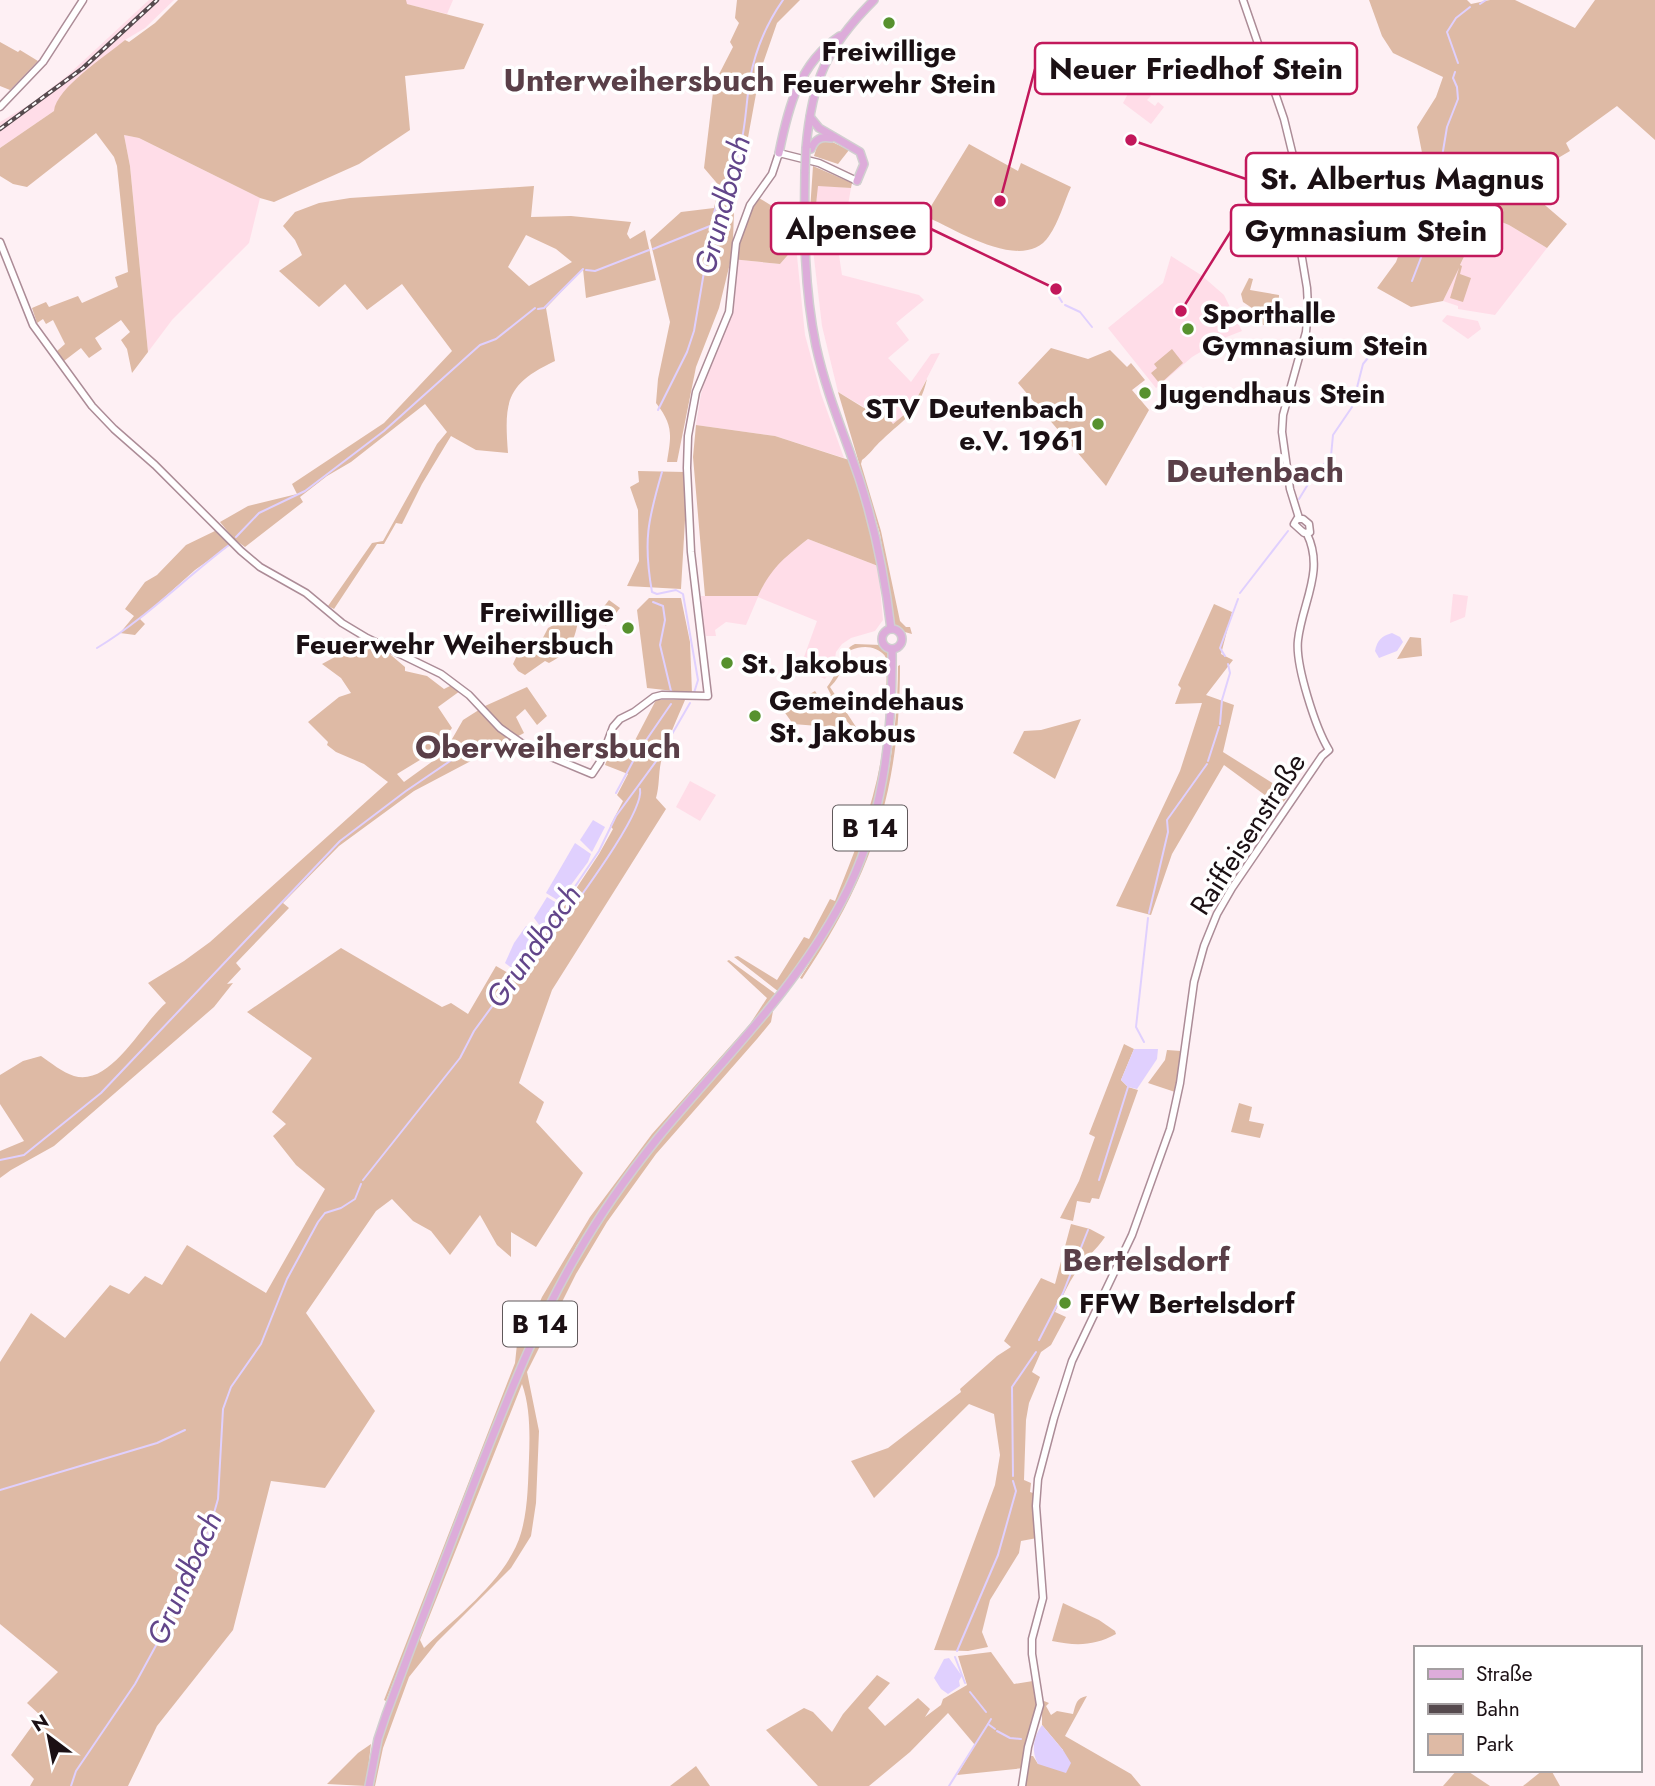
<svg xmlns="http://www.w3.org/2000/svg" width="1655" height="1786" font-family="Jost,sans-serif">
  <rect width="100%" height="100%" fill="#fef0f4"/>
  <g fill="#ffdde8">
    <polygon points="149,0 174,0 145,28 125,40 54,111 0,148 0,122 32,103 68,75"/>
    <polygon points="406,0 453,0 447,14 406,4"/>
    <polygon points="1136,79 1146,87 1143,90 1151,96 1147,100 1155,106 1158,102 1164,107 1151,124 1123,103"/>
    <polygon points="124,135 139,138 260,198 249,243 172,320 148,352 130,166"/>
    <polygon points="817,185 851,188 839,255 842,275 919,295 924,300 896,323 909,340 888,358 911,382 931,354 940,353 911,409 893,424 838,392 822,326 812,241"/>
    <polygon points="1484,215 1509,225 1547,248 1495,315 1458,309 1458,306 1443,301"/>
    <polygon points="796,246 805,335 821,394 844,458 775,436 696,425 701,394 725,311 731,259 780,264"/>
    <polygon points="1171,256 1201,275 1224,295 1242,331 1224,338 1192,357 1156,388 1108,328 1163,283"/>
    <polygon points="1447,315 1478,321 1481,329 1468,339 1442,321"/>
    <polygon points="808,539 878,566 883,620 875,631 851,638 842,644 836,652 834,665 825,679 800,668 817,621 758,597 746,625 726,622 715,630 716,636 706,636 702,622 701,596 758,596 767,576 778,562"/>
    <polygon points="1453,594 1468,596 1465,617 1450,623"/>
    <polygon points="690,781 716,795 700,821 676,807"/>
  </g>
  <g fill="#debaa5" fill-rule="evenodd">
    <path d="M178,0H406L407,4L484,24L464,69L405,76L410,130L359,164L274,202L260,198L139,138L124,135L130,166L148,352L132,373L127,349L121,340L130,332L121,320L95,338L102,349L89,358L81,348L64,361L57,351L65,344L53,320L46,324L43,319L37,323L32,308L46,302L49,307L78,296L82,303L118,287L115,277L128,272L117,166L114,157L96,133L27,187L13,184L0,176V148L54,111C56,88 107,55 125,40L129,42L155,23Z"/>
    <polygon points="737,0 800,0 777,23 760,72 747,143 748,154 744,155 740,152 735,161 736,165 721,188 704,168 714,84 733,47 730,42 739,23 735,18"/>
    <polygon points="1369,0 1467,0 1471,4 1490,0 1515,0 1575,28 1595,0 1655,0 1655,140 1617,106 1566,143 1570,151 1553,161 1525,188 1567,224 1547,248 1509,225 1484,215 1460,265 1462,266 1460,274 1471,278 1463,302 1450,298 1459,268 1443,301 1411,307 1377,288 1396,262 1414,213 1424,163 1417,127 1436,97 1443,77 1393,53 1382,36"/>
    <polygon points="0,42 18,52 20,50 38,61 10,90 0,86"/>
    <polygon points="828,140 849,150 838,164 814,156 818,143"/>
    <path d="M969,144L1018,171L1021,163L1071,187C1064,202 1059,222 1049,236C1024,274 955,229 925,216Z"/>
    <polygon points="813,166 852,183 851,188 818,186 812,241 808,241"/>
    <path d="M534,186L531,217L571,216L631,222L627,234L630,239L645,230L656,280L586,298L583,269L546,308L555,361C506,384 504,401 508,453L476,450L451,436L422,484L402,524L396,523L384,544H377L334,609L328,606L372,543L383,541L437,444L447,432L425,404L351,462L327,476L300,497L303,502L245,547L234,539L220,522L248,506L297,494L292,484L384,423L452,351L402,284L367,310L345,284L319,307L279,271L302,255L295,240L283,226L295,212L319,203L350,198ZM526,235L556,249L572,262L529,286L508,267Z"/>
    <path d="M717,195L734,210L733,241L759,198L777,209L801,218V240L780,264L731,259L719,308L696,367L677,462H667C671,436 674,426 656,403L658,379L670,322L650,240L681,212L714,208Z"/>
    <polygon points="1249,278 1253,279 1250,290 1279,295 1278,321 1263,325 1255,310 1243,302 1241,294"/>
    <polygon points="1051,348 1088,359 1110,350 1127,367 1131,363 1145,380 1132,390 1149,410 1106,486 1018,383"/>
    <polygon points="1172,349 1183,363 1160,384 1151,373 1157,368 1154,364"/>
    <path d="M927,379C919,413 905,418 882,440C874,447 870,454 862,460L861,464L881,531L900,621L906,627H910L912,634L901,631L894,624L880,534L838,392L864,408L875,401L893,424L911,409Z"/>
    <path d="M696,425L775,436L849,460L869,522L878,566L808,539C784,558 771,568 758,596H705L693,457Z"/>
    <polygon points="638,471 685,472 686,503 681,589 627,586 639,561 638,510 630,487 639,482"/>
    <polygon points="217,530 230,545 195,570 140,619 145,624 135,635 120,633 134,616 125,609 145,582 157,575 186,545"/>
    <polygon points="649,598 681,598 690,642 692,693 647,688 637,610"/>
    <polygon points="609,600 620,608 606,626 595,618"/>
    <polygon points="1214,604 1232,612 1221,654 1233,660 1206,695 1234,705 1223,752 1290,794 1280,806 1224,765 1172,854 1151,915 1116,906 1180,771 1202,703 1175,704 1181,688 1178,685"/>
    <path d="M581,610C574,637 575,650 549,663L545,661L525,675L518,671L513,664L520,649L533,657L548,628Z"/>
    <polygon points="1410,637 1421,638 1422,656 1397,659"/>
    <path d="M363,639L385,650L405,667V671L427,676L444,689L452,685L460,691L438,707L452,728L433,752L397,774L404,782L444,753L463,720L485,706L527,687L547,716L537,725L525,709L516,717L524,733L414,791L339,846L283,903L289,908L236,963L241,969L227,984L233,983L214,1007L54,1146L11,1170L0,1178V1151L24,1141L0,1104V1075L23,1061L41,1056C51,1063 62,1072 74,1076C111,1087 142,1023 166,1003L148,983L184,961L210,942L388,782L364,764L336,752L327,745L328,742L308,722L339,697L351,693L341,678L322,664L357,645Z"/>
    <path d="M855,644L881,645L890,655L885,763L871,818L848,884L804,957L779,992L734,957L738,956L777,980L804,937L809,939L830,899L835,901C863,831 886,776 886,699C886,685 888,670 885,656C877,646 863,645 851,650C841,663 844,674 830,687L856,727H852L843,717L837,718L843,728L793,724L783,710L815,691L821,700L831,695L827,687C839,673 841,649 855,644Z"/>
    <path d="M900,665C900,791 872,875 802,979L800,978C867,878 897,787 898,666Z"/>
    <path d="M656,700H685C677,719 668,738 662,758C658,771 660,785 656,798L666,809L552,990L519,1083L544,1102L536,1122L583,1173L536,1247L511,1232V1257L497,1245L480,1215L450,1255L431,1231L413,1221L392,1199L376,1211L306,1313L375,1411L325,1488L271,1481L233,1630L157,1726L128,1786H30L34,1779L11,1755L40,1715L27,1703L58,1672L0,1624V1362L31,1313L65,1338L110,1285L129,1294L145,1276L162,1285L187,1245L266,1293L325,1189L296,1165L273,1136L286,1124L272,1112L312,1058L247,1012L341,948L442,1007L451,1003L468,1014L496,966L517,978L599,854L613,829L610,826L623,801L617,795L628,774L605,765L613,743L631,748Z"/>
    <polygon points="1081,719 1055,779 1013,753 1024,731 1041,730"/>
    <polygon points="729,960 777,995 637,1159 577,1245 543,1309 504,1398 386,1701 384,1700 515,1363 519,1325 530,1324 542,1297 590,1217 652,1134 750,1024 767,998 727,961"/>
    <path d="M773,1011L771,1022L757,1039L656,1154L607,1222L576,1274L527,1372L539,1431L536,1503L531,1536L511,1568L437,1642L409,1677L383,1748L375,1786H372L377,1753L392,1702L502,1417L539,1331L564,1280L637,1169L675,1121ZM522,1384C530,1406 530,1434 529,1458C528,1483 528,1509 521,1533C508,1578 457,1616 424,1648L420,1640Z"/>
    <polygon points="1124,1044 1134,1049 1121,1080 1128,1087 1138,1090 1099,1199 1092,1198 1090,1203 1077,1201 1073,1221 1060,1218 1079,1181 1095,1137 1089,1134"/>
    <polygon points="1167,1050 1181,1051 1175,1092 1148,1083 1165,1060"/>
    <polygon points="1239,1103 1252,1107 1249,1121 1264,1124 1260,1138 1231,1132"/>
    <path d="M1071,1224L1090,1229L1105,1237C1096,1250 1085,1259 1076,1272C1068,1284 1062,1298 1055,1312L1066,1317L1051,1345L1041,1352L1032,1372L1040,1377L1029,1403L1026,1420L1024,1480L1031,1483L1030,1492L1033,1493V1512L1037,1538L1021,1541L1019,1553L990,1600L982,1632L988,1647L968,1651L934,1650L995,1485L1000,1455L994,1414L969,1404L874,1498L851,1461L888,1448L961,1392L960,1389L997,1356L1011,1347L1004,1341L1041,1278L1055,1284Z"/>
    <path d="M1063,1603L1099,1620L1115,1631L1116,1634C1094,1646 1076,1646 1052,1641Z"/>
    <polygon points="991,1652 1014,1684 1033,1681 1037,1705 1024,1768 957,1775 975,1745 948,1713 910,1752 869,1786 818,1786 766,1730 804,1708 813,1712 832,1732 843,1714 877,1675 890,1683 868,1708 885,1726 918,1698 930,1709 925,1717 941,1705 943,1699 967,1685 958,1656"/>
    <path d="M1087,1696L1065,1736L1131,1774L1141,1786H1025L1029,1756H1033L1038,1764L1063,1750L1042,1725V1703L1044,1701L1049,1703L1046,1706L1051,1715L1057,1711L1073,1714C1076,1704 1076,1698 1087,1696Z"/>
    <polygon points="371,1744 366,1786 327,1784 358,1753"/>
    <polygon points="696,1766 710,1786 670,1786"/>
    <polygon points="1457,1770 1466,1770 1490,1786 1443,1786"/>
    <polygon points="1543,1770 1551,1770 1560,1786 1523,1786"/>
  </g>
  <g fill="#e0d0fe">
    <path d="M1392,633L1400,637L1403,642L1397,651L1379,658L1375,651C1377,640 1382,636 1392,633Z"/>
    <polygon points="593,820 605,827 592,852 580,840"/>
    <polygon points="575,843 591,854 588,862 559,901 546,893"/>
    <polygon points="547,897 560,905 543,930 534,918"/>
    <polygon points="526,926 538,933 529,949 513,969 505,963 514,943"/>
    <polygon points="1134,1049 1158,1049 1157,1059 1137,1089 1128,1087 1121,1080"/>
    <polygon points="949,1658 962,1676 959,1681 960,1686 948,1694 941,1689 934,1678 944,1659"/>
    <path d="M1042,1725L1063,1750L1071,1763L1066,1773L1038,1764C1031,1752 1033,1737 1042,1725Z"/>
  </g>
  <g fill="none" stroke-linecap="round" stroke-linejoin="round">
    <g stroke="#e0d0fe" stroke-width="2">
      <polyline points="1480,4 1486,0"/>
      <polyline points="1458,63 1447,32 1456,18 1470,7"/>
      <polyline points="653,249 710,226"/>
      <polyline points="586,270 595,271 649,250"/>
      <polyline points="1412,281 1441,206 1447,184 1441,163 1447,127 1458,99 1457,87 1453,78 1455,72"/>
      <polyline points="1057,294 1062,302"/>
      <polyline points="1065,305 1080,312 1092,327"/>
      <polyline points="538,309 544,308 583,269"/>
      <path d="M658,410L687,352L694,331L714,213C720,190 734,171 740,148C746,126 746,102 750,79C755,51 767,23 783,0"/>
      <path d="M662,472C648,520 643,541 652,592L657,594L676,590L683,594L698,680L694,693"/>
      <polyline points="1299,499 1310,481 1331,456 1333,435 1352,407 1363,364 1384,338"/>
      <polyline points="236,537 259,513 305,491 384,431 480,345 496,339 535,308"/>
      <polyline points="1240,593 1288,531"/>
      <polyline points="653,602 663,606 665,620 660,645 671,691"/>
      <path d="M97,648C145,619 184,579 229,545"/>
      <polyline points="1225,656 1220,648 1238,599"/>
      <polyline points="1220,724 1222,700 1230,673 1228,664"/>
      <polyline points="1208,761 1219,727"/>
      <polyline points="616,793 638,752 671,704"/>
      <polyline points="1149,913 1168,832 1167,820 1207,764"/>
      <path d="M550,939C567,914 645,814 640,789"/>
      <polyline points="1144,1042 1136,1027 1148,918"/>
      <polyline points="0,1160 24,1155 101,1093 340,841 406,791 453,759"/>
      <polyline points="363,1180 460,1058 474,1031 518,971 599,851 616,816 657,760 690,703"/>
      <polyline points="1099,1180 1128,1087"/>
      <polyline points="1039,1340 1063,1293 1088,1230"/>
      <polyline points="1013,1476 1012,1387 1036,1352"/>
      <polyline points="0,1490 157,1443 185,1430"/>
      <polyline points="957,1651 998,1555 1016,1491 1013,1481"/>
      <polyline points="955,1657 965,1683"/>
      <polyline points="970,1692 986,1712"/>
      <polyline points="991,1719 988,1724 995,1729"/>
      <polyline points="997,1731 1010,1738 1021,1739"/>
      <polyline points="71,1786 76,1771 135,1684 178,1605 206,1541 218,1499 223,1409 231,1387 261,1344 287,1279 318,1222 325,1213 341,1208 355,1199 361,1184"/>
      <polyline points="949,1786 988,1724"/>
    </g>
    <defs>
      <g id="tertiary">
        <polyline points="1243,0 1284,119 1295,164 1299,240 1307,288 1308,307 1306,332 1283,415 1282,432 1290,489 1299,518"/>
        <polyline points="0,107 43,62 83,0"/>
        <polyline points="0,242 33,325 92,406 114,429 155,465 241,551 260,567 306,593 342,623 367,638 441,674 469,695 500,728 527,747 592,774 600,762 613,727 620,719 634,712 654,697 662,695 708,696 691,552 687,468 688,436 696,392 729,312 736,243 750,205 772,174 779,153 819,163 857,181"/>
        <polygon points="1297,519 1303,519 1309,524 1310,532 1304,533 1294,524"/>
        <path d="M1022,1786L1028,1747L1040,1705L1032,1654V1639L1043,1598L1036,1506L1038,1479L1054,1418L1072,1361L1132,1235L1170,1129L1180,1083L1194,982L1204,946L1217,914L1232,888L1322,756L1329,750C1316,729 1295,665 1298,640C1302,603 1325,571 1307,534"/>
      </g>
      <g id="primary">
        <polyline points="810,117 819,128 860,152 864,164 857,181"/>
        <path d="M806,148C812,80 826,48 874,0"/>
        <path d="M811,149C815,139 821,136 831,138"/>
        <path d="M779,153C788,108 799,63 840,36"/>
        <path d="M805,172C804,231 804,288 816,346C826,392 844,434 859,478C875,527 885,577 891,629"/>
        <circle cx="892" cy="639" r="10"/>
        <path d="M369,1786L378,1739L386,1715C416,1634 447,1553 478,1473C508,1398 537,1322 578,1253C601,1213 628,1175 657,1139C721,1061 794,992 842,901C883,824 893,735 892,649"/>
      </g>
    </defs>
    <use href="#tertiary" stroke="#ac8c97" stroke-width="9"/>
    <use href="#primary" stroke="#d1cfd0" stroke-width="10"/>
    <use href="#tertiary" stroke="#fff" stroke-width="6"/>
    <use href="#primary" stroke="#ddacda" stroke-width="7"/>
    <defs>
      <polyline id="rail" points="0,129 83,68 157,0"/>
    </defs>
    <use href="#rail" stroke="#564a4e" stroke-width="4.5"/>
    <use href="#rail" stroke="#fff" stroke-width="2" stroke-dasharray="5" stroke-linecap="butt"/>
    <defs>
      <polyline id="primary-bridge" points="805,172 806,148"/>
    </defs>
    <use href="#primary-bridge" stroke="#d1cfd0" stroke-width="10" stroke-linecap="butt"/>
    <use href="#primary-bridge" stroke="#ddacda" stroke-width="7"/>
  </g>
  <g fill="#57912e" stroke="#fff" stroke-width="2.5">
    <circle cx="889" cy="23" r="7"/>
    <circle cx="1188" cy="329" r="7"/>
    <circle cx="1145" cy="393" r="7"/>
    <circle cx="1098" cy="424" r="7"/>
    <circle cx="628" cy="628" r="7"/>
    <circle cx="727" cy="663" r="7"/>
    <circle cx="755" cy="716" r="7"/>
    <circle cx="1065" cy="1303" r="7"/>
  </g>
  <g text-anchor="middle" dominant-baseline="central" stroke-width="7" stroke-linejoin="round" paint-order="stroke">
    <g fill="#fff" stroke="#5f585a" stroke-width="2">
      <rect x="833" y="805.5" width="74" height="45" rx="5"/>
      <rect x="503" y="1301.5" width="74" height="45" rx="5"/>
    </g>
    <g font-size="26" font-weight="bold" fill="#1b1014">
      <text x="870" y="828">B 14</text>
      <text x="540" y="1324">B 14</text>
    </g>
    <g font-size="28" font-weight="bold" fill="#1b1014" stroke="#fff" text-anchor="start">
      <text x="889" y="51" text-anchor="middle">Freiwillige<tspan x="889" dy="32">Feuerwehr Stein</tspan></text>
      <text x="1202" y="313">Sporthalle<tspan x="1202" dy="32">Gymnasium Stein</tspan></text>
      <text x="1159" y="393">Jugendhaus Stein</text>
      <text x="1084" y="408" text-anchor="end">STV Deutenbach<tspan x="1084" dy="32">e.V. 1961</tspan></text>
      <text x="614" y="612" text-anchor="end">Freiwillige<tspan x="614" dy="32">Feuerwehr Weihersbuch</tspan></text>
      <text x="741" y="663">St. Jakobus</text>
      <text x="769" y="700">Gemeindehaus<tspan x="769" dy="32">St. Jakobus</tspan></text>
      <text x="1079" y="1303">FFW Bertelsdorf</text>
    </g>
    <g font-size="28" fill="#1b1014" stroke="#fff">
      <text transform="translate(1248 834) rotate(-57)">Raiffeisenstraße</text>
    </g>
    <g font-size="30" font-style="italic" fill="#62458a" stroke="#fff">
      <text transform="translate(722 205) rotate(-75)">Grundbach</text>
      <text transform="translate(533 946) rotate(-55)">Grundbach</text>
      <text transform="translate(184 1578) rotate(-66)">Grundbach</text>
    </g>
    <g font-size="32" font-weight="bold" fill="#5a3f48" stroke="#fff">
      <text x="639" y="80">Unterweihersbuch</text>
      <text x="1255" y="471">Deutenbach</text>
      <text x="548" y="747">Oberweihersbuch</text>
      <text x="1146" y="1260">Bertelsdorf</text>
    </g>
  </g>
  <path fill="none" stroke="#c2185b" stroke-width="2.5" d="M1000 201L1035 69M1131 140L1246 179M1056 289L931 229M1181 311L1231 231"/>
  <g fill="#c2185b" stroke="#fff" stroke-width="2.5">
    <circle cx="1000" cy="201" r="7"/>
    <circle cx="1131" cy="140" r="7"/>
    <circle cx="1056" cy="289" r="7"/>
    <circle cx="1181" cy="311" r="7"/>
  </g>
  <g fill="#fff" stroke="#c2185b" stroke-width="2.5">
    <rect x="1035" y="43" width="322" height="51" rx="7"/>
    <rect x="1246" y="153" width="312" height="51" rx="7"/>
    <rect x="771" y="203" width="160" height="51" rx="7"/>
    <rect x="1231" y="205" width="271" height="51" rx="7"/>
  </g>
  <g font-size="30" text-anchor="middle" font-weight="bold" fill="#1b1014">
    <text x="1196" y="79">Neuer Friedhof Stein</text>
    <text x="1402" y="189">St. Albertus Magnus</text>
    <text x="851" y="239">Alpensee</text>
    <text x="1366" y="241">Gymnasium Stein</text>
  </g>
  <rect x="1414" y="1646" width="228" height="126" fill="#ffffff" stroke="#a49fa1" stroke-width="2"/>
  <rect x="1428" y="1669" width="35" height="10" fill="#ddacda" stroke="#a49fa1" stroke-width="2"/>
  <text x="1476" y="1681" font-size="21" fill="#1b1014">Straße</text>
  <rect x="1428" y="1704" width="35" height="10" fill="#564a4e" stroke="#a49fa1" stroke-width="2"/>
  <text x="1476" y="1716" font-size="21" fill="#1b1014">Bahn</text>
  <rect x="1428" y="1734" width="35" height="21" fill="#debaa5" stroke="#a49fa1" stroke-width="2"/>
  <text x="1476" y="1751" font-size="21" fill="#1b1014">Park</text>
  <g transform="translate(49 1737) rotate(328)" stroke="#ffffff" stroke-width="5" paint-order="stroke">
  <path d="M0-5L12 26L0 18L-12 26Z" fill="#1b1014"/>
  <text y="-10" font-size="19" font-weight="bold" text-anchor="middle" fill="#1b1014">N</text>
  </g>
</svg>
